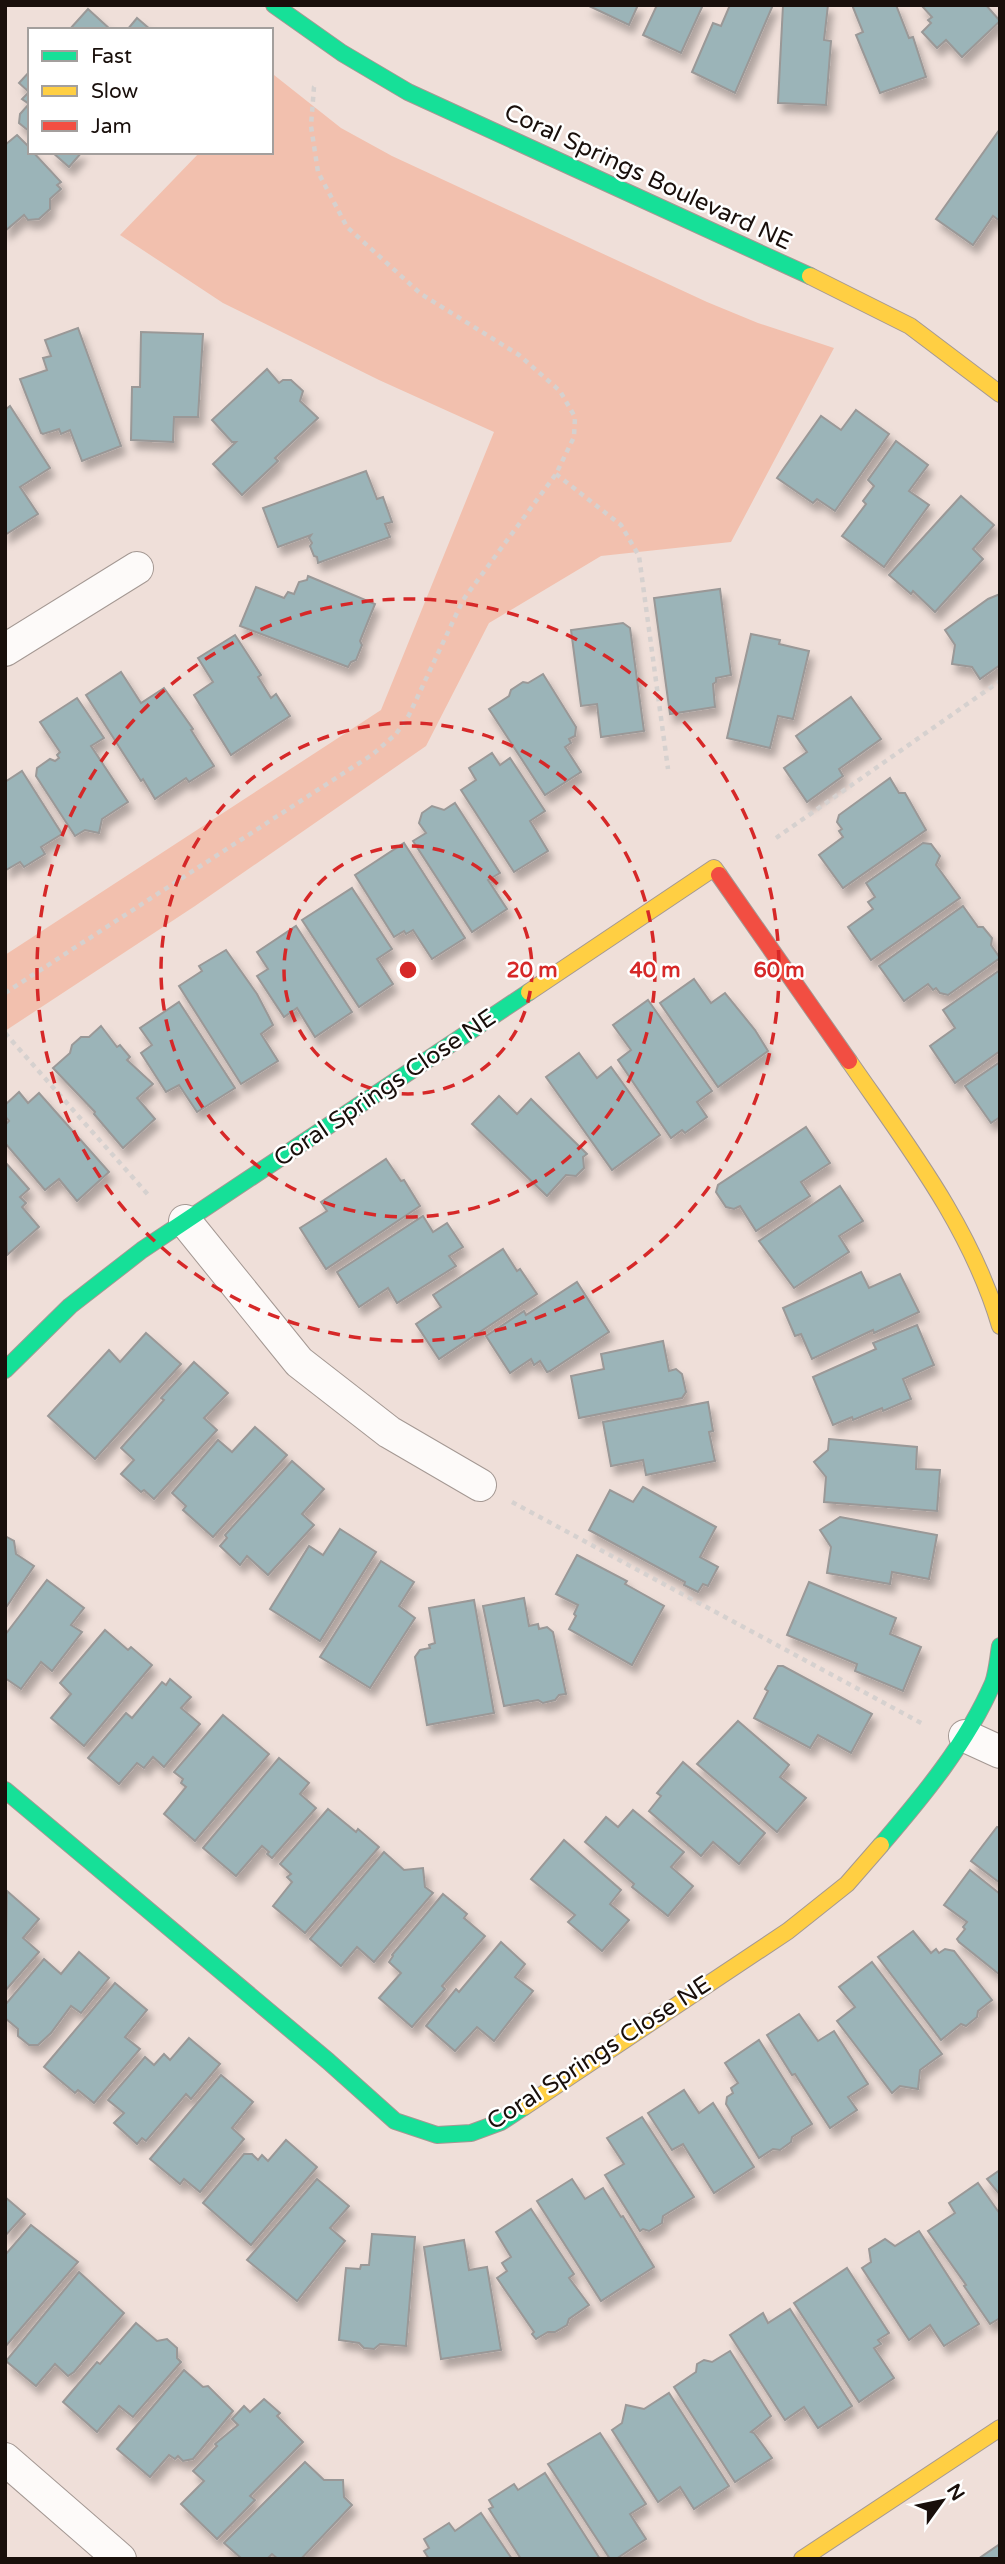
<svg xmlns="http://www.w3.org/2000/svg" width="1005" height="2564" font-family="'Varela Round',sans-serif">
  <defs>
    <filter id="shadow"><feDropShadow dx="4.5" dy="8" stdDeviation="3.5" flood-color="#0004"/></filter>
  </defs>
  <rect width="100%" height="100%" fill="#efdfd9"/>
  <polygon fill="#f2c0ae" points="274,75 341,128 392,156 707,302 758,323 834,348 731,542 601,556 489,623 426,746 195,906 5,1031 5,955 381,710 494,432 379,380 223,303 120,235 200,152 271,152 271,78"/>
  <g fill="#9bb4b8" stroke="#9a9897" stroke-width="2" filter="url(#shadow)">
    <polygon points="587,5 638,5 629,25"/>
    <polygon points="657,5 703,5 681,53 643,35"/>
    <polygon points="730,5 773,5 735,93 692,72 713,23 721,26"/>
    <polygon points="783,5 828,5 824,40 831,41 826,105 778,103"/>
    <polygon points="852,5 896,5 909,38 913,37 926,77 880,93 856,35 863,32"/>
    <polygon points="921,5 986,5 1000,21 962,57 946,40 937,48 922,32 931,23 928,20 932,17"/>
    <polygon points="88,9 111,30 69,30"/>
    <polygon points="137,18 151,30 127,30"/>
    <polygon points="30,71 30,132 19,123 20,114 29,104 22,99 29,92 19,83"/>
    <polygon points="1000,129 1000,221 993,216 973,245 936,219"/>
    <polygon points="17,135 30,148 30,152 33,152 61,182 57,185 61,189 50,199 50,209 39,219 28,220 24,215 5,231 5,145"/>
    <polygon points="52,152 82,152 69,167"/>
    <polygon points="78,328 121,446 82,461 70,430 61,434 59,429 43,434 41,433 20,379 47,370 43,358 51,356 45,340"/>
    <polygon points="141,332 203,334 198,417 174,417 173,442 131,440 132,387 140,387"/>
    <polygon points="267,369 279,383 283,380 291,380 303,391 300,401 318,418 275,458 278,461 242,495 213,464 236,442 232,442 212,420"/>
    <polygon points="10,406 50,468 20,487 38,514 5,535 5,410"/>
    <polygon points="856,410 889,434 835,511 817,499 813,503 777,478 821,416 841,430"/>
    <polygon points="896,441 928,465 909,491 929,505 884,567 842,536 866,504 863,501 874,486 868,480"/>
    <polygon points="366,471 377,499 383,497 392,522 385,524 390,537 318,563 317,557 314,556 310,546 312,543 309,538 311,535 278,547 263,508"/>
    <polygon points="961,496 994,525 973,549 983,559 935,612 913,591 911,594 889,575"/>
    <polygon points="308,576 375,604 360,641 362,645 356,660 351,662 348,667 240,626 256,587 284,598 288,592 294,594 299,582 307,580"/>
    <polygon points="720,589 731,675 716,678 716,682 713,684 715,707 670,714 654,598"/>
    <polygon points="1000,594 1000,665 980,679 972,667 952,664 955,645 945,630 988,599"/>
    <polygon points="623,623 630,628 644,731 601,737 597,704 581,706 571,630"/>
    <polygon points="751,634 780,640 779,644 809,651 793,719 778,716 770,748 727,738"/>
    <polygon points="235,635 261,675 258,677 271,698 276,694 290,716 231,755 194,695 213,682 198,658"/>
    <polygon points="121,672 141,703 164,688 193,729 191,730 214,766 189,782 186,778 155,799 143,779 141,781 86,695"/>
    <polygon points="543,674 576,727 575,736 569,739 571,743 565,747 581,772 545,795 489,709 509,696 511,690 523,682 528,683"/>
    <polygon points="851,697 881,739 839,769 843,776 807,802 784,768 807,752 796,736"/>
    <polygon points="77,698 104,738 91,746 128,802 102,819 99,833 85,830 75,836 36,776 37,768 50,759 55,761 59,758 57,755 60,752 40,722"/>
    <polygon points="492,753 500,765 510,758 545,811 530,821 548,851 514,872 461,790 476,780 469,768"/>
    <polygon points="22,771 62,834 41,847 45,854 24,867 20,862 6,870 5,782"/>
    <polygon points="890,778 899,793 905,793 926,830 843,888 819,855 843,837 839,831 842,829 837,822 839,815"/>
    <polygon points="455,803 500,873 488,880 507,909 472,932 413,841 426,833 419,823 422,813 432,806 444,810"/>
    <polygon points="404,843 465,938 432,959 413,930 406,934 404,931 394,937 355,875"/>
    <polygon points="923,843 931,844 940,856 936,865 960,898 871,960 848,927 873,909 868,902 875,897 866,883"/>
    <polygon points="352,888 392,949 377,959 393,984 359,1007 302,920"/>
    <polygon points="963,906 978,927 983,927 992,938 991,945 1000,958 948,995 940,993 936,988 933,990 928,984 904,1001 879,966"/>
    <polygon points="296,926 352,1012 315,1037 297,1008 284,1017 257,976 268,969 257,952"/>
    <polygon points="226,950 257,994 269,1017 273,1025 261,1034 278,1061 241,1084 179,986 202,971 199,966"/>
    <polygon points="1000,970 1000,1051 955,1083 930,1046 955,1028 943,1010"/>
    <polygon points="694,979 711,1003 725,993 755,1030 768,1051 718,1087 660,1003"/>
    <polygon points="648,1000 712,1091 697,1102 707,1117 685,1133 682,1130 671,1138 618,1060 631,1050 613,1025"/>
    <polygon points="179,1002 235,1088 197,1112 179,1085 166,1092 141,1053 152,1045 140,1028"/>
    <polygon points="101,1026 117,1047 120,1045 130,1057 127,1060 153,1084 137,1098 155,1119 123,1148 94,1114 95,1112 53,1068 70,1053 72,1045 81,1037 89,1037"/>
    <polygon points="579,1053 597,1078 611,1067 660,1135 612,1170 546,1077"/>
    <polygon points="1000,1062 1000,1117 991,1123 965,1086"/>
    <polygon points="19,1092 28,1103 39,1093 109,1172 77,1201 59,1179 45,1190 5,1143 5,1125 9,1121 5,1116 5,1105"/>
    <polygon points="499,1096 517,1114 531,1099 587,1154 583,1157 584,1168 576,1176 566,1175 547,1196 472,1124"/>
    <polygon points="806,1127 830,1163 801,1182 810,1196 756,1231 740,1206 734,1209 726,1207 716,1192 718,1185"/>
    <polygon points="386,1159 401,1181 404,1180 420,1206 326,1269 300,1228 327,1211 321,1202"/>
    <polygon points="5,1162 29,1189 20,1197 26,1203 22,1207 39,1227 7,1255"/>
    <polygon points="840,1186 863,1221 839,1236 849,1252 794,1288 759,1241"/>
    <polygon points="423,1216 433,1232 447,1223 463,1247 449,1256 456,1266 397,1303 388,1288 359,1307 337,1272"/>
    <polygon points="503,1249 517,1271 520,1269 537,1294 439,1359 416,1324 441,1307 433,1295"/>
    <polygon points="861,1272 869,1288 900,1274 919,1312 874,1333 873,1330 812,1359 801,1334 795,1336 783,1308"/>
    <polygon points="577,1282 609,1332 550,1371 547,1372 540,1361 534,1365 531,1359 510,1373 486,1336 524,1311 526,1315"/>
    <polygon points="917,1325 934,1365 903,1379 911,1399 883,1411 882,1408 853,1420 852,1417 833,1425 813,1377 876,1349 873,1343"/>
    <polygon points="146,1333 181,1364 95,1459 48,1416 109,1350 120,1362"/>
    <polygon points="663,1341 669,1371 676,1369 682,1374 686,1392 682,1398 579,1418 571,1376 604,1369 601,1354"/>
    <polygon points="194,1362 228,1393 204,1418 217,1430 154,1499 144,1490 141,1492 121,1474 134,1460 121,1448 164,1400 161,1398"/>
    <polygon points="708,1402 713,1431 709,1432 715,1461 646,1475 643,1460 611,1466 603,1422"/>
    <polygon points="255,1427 287,1455 213,1537 183,1510 186,1506 172,1493 218,1440 232,1452"/>
    <polygon points="829,1439 917,1447 916,1469 940,1470 937,1511 824,1502 826,1477 814,1462 828,1450"/>
    <polygon points="292,1461 324,1489 302,1514 314,1525 268,1575 247,1556 240,1565 220,1546 227,1538 225,1535"/>
    <polygon points="643,1487 716,1527 700,1557 718,1567 708,1586 703,1584 698,1592 684,1585 685,1582 589,1530 610,1490 633,1502"/>
    <polygon points="840,1517 937,1535 929,1579 892,1572 890,1584 827,1573 831,1547 820,1530"/>
    <polygon points="340,1529 376,1552 320,1641 270,1609 309,1546 323,1555"/>
    <polygon points="5,1536 14,1541 16,1554 34,1566 5,1609"/>
    <polygon points="577,1555 627,1581 625,1584 664,1606 632,1665 569,1629 576,1616 574,1614 578,1605 556,1594"/>
    <polygon points="381,1561 414,1582 399,1606 415,1618 370,1688 320,1657"/>
    <polygon points="47,1580 84,1608 71,1625 82,1632 52,1671 41,1662 21,1689 5,1678 5,1635"/>
    <polygon points="809,1582 896,1618 890,1634 921,1647 903,1691 855,1671 857,1664 787,1635"/>
    <polygon points="524,1598 529,1626 538,1624 539,1629 547,1627 553,1632 566,1694 559,1695 555,1700 543,1703 538,1700 504,1706 483,1606"/>
    <polygon points="474,1600 494,1713 427,1725 415,1657 420,1650 430,1648 429,1645 435,1643 429,1608"/>
    <polygon points="105,1630 128,1650 131,1647 152,1665 84,1746 51,1718 71,1694 60,1683"/>
    <polygon points="778,1666 783,1666 872,1714 851,1753 818,1735 810,1748 754,1718 768,1691 765,1689"/>
    <polygon points="170,1679 191,1697 181,1708 200,1724 164,1767 153,1757 144,1768 137,1763 119,1784 88,1758 126,1713 132,1718 162,1682 166,1685"/>
    <polygon points="223,1715 269,1754 195,1841 164,1814 186,1787 181,1783 183,1779 174,1772"/>
    <polygon points="738,1721 789,1765 780,1777 806,1798 777,1832 697,1764"/>
    <polygon points="279,1758 309,1783 300,1794 316,1808 272,1858 267,1854 269,1852 262,1846 236,1876 203,1848"/>
    <polygon points="683,1762 765,1833 739,1864 713,1842 701,1856 649,1811 661,1796 657,1793"/>
    <polygon points="328,1809 356,1832 358,1829 379,1847 305,1933 273,1906 292,1882 287,1877 291,1874 280,1864"/>
    <polygon points="633,1810 684,1852 671,1867 693,1886 668,1916 632,1887 634,1884 585,1842 606,1817 618,1827"/>
    <polygon points="997,1827 1000,1828 1000,1883 971,1861"/>
    <polygon points="564,1840 621,1890 610,1904 629,1920 602,1951 568,1922 575,1915 531,1879"/>
    <polygon points="384,1852 404,1870 423,1868 425,1887 433,1893 374,1962 357,1947 341,1966 310,1939"/>
    <polygon points="970,1870 1000,1894 1000,1975 959,1942 957,1939 965,1929 963,1927 967,1922 944,1905"/>
    <polygon points="7,1891 39,1919 23,1938 39,1952 5,1991"/>
    <polygon points="443,1894 467,1914 464,1918 485,1936 442,1986 445,1989 412,2027 379,1998 401,1973 389,1962 393,1956 392,1955"/>
    <polygon points="913,1931 931,1953 936,1949 939,1953 945,1949 954,1951 992,2000 978,2011 977,2017 966,2026 961,2024 941,2040 878,1957"/>
    <polygon points="501,1942 525,1964 515,1977 533,1991 494,2041 477,2027 455,2051 426,2026 456,1989 459,1992"/>
    <polygon points="79,1952 109,1978 81,2013 71,2006 51,2033 38,2045 29,2045 18,2036 18,2029 5,2018 5,2005 44,1959 61,1974"/>
    <polygon points="872,1962 942,2054 920,2070 918,2089 900,2086 892,2093 837,2021 855,2007 839,1987"/>
    <polygon points="115,1983 147,2010 125,2037 140,2049 94,2103 78,2090 75,2093 44,2067"/>
    <polygon points="799,2014 818,2041 834,2031 868,2084 848,2097 857,2110 830,2128 795,2074 792,2075 767,2035"/>
    <polygon points="189,2038 220,2064 191,2099 186,2094 146,2141 142,2138 137,2144 114,2123 124,2113 108,2100 145,2057 154,2065 164,2054 170,2060"/>
    <polygon points="759,2040 812,2124 792,2137 791,2142 780,2150 773,2149 759,2158 726,2104 727,2097 733,2093 731,2088 738,2083 725,2063"/>
    <polygon points="221,2075 253,2102 232,2128 244,2139 200,2192 184,2179 180,2184 150,2159"/>
    <polygon points="684,2090 699,2113 713,2103 754,2167 714,2193 683,2144 672,2150 648,2113"/>
    <polygon points="642,2117 694,2197 663,2216 662,2223 649,2231 643,2229 640,2231 605,2175 624,2164 607,2138"/>
    <polygon points="286,2140 317,2167 251,2245 203,2203 244,2154 252,2154 258,2160 262,2155 268,2161"/>
    <polygon points="1000,2170 1000,2195 987,2179"/>
    <polygon points="317,2179 349,2206 330,2228 345,2241 297,2301 247,2260"/>
    <polygon points="572,2179 585,2199 603,2188 621,2217 623,2216 654,2267 601,2301 537,2201"/>
    <polygon points="978,2183 1000,2214 1000,2318 990,2324 964,2286 966,2285 928,2231 955,2213 949,2203"/>
    <polygon points="5,2197 25,2214 5,2236"/>
    <polygon points="531,2209 574,2274 569,2278 589,2305 569,2319 567,2325 555,2332 548,2332 536,2339 532,2334 534,2332 497,2278 507,2271 502,2263 511,2257 496,2232"/>
    <polygon points="31,2225 78,2262 5,2347 5,2255"/>
    <polygon points="919,2231 979,2324 944,2346 930,2325 909,2340 862,2268 871,2262 869,2249 885,2239 895,2246"/>
    <polygon points="372,2234 415,2237 406,2346 380,2344 374,2349 364,2348 359,2343 339,2340 346,2268 360,2269 361,2265 369,2265"/>
    <polygon points="464,2240 469,2270 487,2267 501,2350 441,2359 424,2247"/>
    <polygon points="847,2268 889,2333 878,2340 881,2344 874,2348 894,2378 859,2402 794,2303"/>
    <polygon points="79,2272 124,2313 74,2372 68,2376 55,2364 36,2386 6,2361"/>
    <polygon points="790,2309 852,2406 818,2428 804,2407 785,2420 730,2335 763,2313 768,2323"/>
    <polygon points="136,2323 157,2341 167,2339 177,2348 177,2358 181,2362 133,2417 119,2406 97,2432 63,2402 97,2362 100,2364"/>
    <polygon points="730,2351 771,2416 751,2432 754,2433 772,2458 735,2482 674,2387 696,2372 697,2364 704,2360 712,2362"/>
    <polygon points="184,2370 203,2387 208,2386 233,2411 193,2459 183,2461 178,2456 175,2459 169,2455 150,2477 117,2449"/>
    <polygon points="669,2393 729,2486 694,2509 680,2487 658,2502 612,2430 622,2423 626,2405 644,2409"/>
    <polygon points="264,2399 280,2413 277,2416 303,2442 250,2496 255,2500 217,2539 181,2504 204,2481 193,2471 217,2446 215,2444 238,2425 232,2419 244,2406 250,2412"/>
    <polygon points="600,2433 646,2504 630,2514 646,2539 616,2559 610,2559 548,2464"/>
    <polygon points="305,2462 324,2480 343,2480 344,2497 352,2505 301,2559 278,2559 272,2554 267,2559 242,2559 224,2543"/>
    <polygon points="545,2473 600,2559 521,2559 489,2509 493,2507 489,2500 514,2484 518,2490"/>
    <polygon points="481,2513 512,2559 429,2559 424,2551 429,2548 424,2539 449,2523 455,2531"/>
    <polygon points="1000,2544 1000,2559 978,2559"/>
  </g>
  <g fill="none" stroke-linecap="round" stroke-linejoin="round">
    <defs>
      <g id="street">
        <polyline points="5,650 137,568"/>
        <polyline points="185,1221 299,1362 389,1432 480,1485"/>
        <polyline points="965,1736 1000,1752"/>
        <polyline points="5,2459 120,2559"/>
      </g>
      <g id="fast">
        <polyline points="274,5 342,53 408,92 810,276"/>
        <polyline points="5,1370 70,1306 142,1250 529,992"/>
        <polyline points="5,1790 328,2061 395,2121 437,2135 471,2133 501,2122 524,2107"/>
        <path d="M881,1845C923,1796 967,1743 993,1683C997,1672 998,1658 1000,1646"/>
      </g>
      <g id="slow">
        <polyline points="810,276 910,326 1000,394"/>
        <polyline points="529,992 714,868 719,875"/>
        <path d="M849,1061C907,1145 971,1227 1000,1326"/>
        <polyline points="524,2107 788,1931 847,1884 881,1845"/>
        <polyline points="802,2559 1000,2428"/>
      </g>
      <polyline id="jam" points="719,875 849,1061"/>
    </defs>
    <use href="#street" stroke="#a49893" stroke-width="34"/>
    <use href="#fast" stroke="#a49893" stroke-width="18"/>
    <use href="#slow" stroke="#a49893" stroke-width="18"/>
    <use href="#jam" stroke="#a49893" stroke-width="18"/>
    <g stroke="#d6d1cf" stroke-width="4.5" stroke-dasharray="5 5" stroke-linecap="butt">
      <polyline points="556,474 621,525 639,556 668,769"/>
      <polyline points="776,838 1000,681"/>
      <polyline points="5,993 373,754 396,734 409,715 463,600 556,474 574,437 575,417 560,391 519,355 421,294 347,227 318,172 311,126 314,87 317,84"/>
      <polyline points="5,1033 150,1197"/>
      <polyline points="512,1502 923,1724"/>
    </g>
    <use href="#street" stroke="#fdfaf9" stroke-width="32"/>
    <use href="#fast" stroke="#16e098" stroke-width="16"/>
    <use href="#slow" stroke="#ffcf43" stroke-width="16"/>
    <use href="#jam" stroke="#f24e42" stroke-width="16"/>
  </g>
  <g fill="none" stroke="#d62828" stroke-width="3.5" stroke-dasharray="12 9">
    <circle cx="408" cy="970" r="124"/>
    <circle cx="408" cy="970" r="247"/>
    <circle cx="408" cy="970" r="371"/>
  </g>
  <g text-anchor="middle" dominant-baseline="central" stroke-width="5" stroke-linejoin="round" paint-order="stroke">
    <g font-size="24" fill="#190f0b" stroke="#fff">
      <text transform="translate(648 177) rotate(25)">Coral Springs Boulevard NE</text>
      <text transform="translate(385 1088) rotate(-34)">Coral Springs Close NE</text>
      <text transform="translate(599 2053) rotate(-33)">Coral Springs Close NE</text>
    </g>
  </g>
  <circle cx="408" cy="970" r="10" fill="#d62828" stroke="#fff" stroke-width="3.5"/>
  <g font-size="21" text-anchor="middle" font-weight="bold" fill="#d62828" stroke="#fff" stroke-width="5" stroke-linejoin="round" paint-order="stroke">
    <text x="532" y="977">20 m</text>
    <text x="655" y="977">40 m</text>
    <text x="779" y="977">60 m</text>
  </g>
  <rect width="1005" height="2564" fill="none" stroke="#190f0b" stroke-width="14"/>
  <rect x="28" y="28" width="245" height="126" fill="#ffffff" stroke="#a39f9d" stroke-width="2"/>
  <rect x="42" y="51" width="35" height="10" fill="#16e098" stroke="#a39f9d" stroke-width="2"/>
  <text x="91" y="63" font-size="21" fill="#190f0b">Fast</text>
  <rect x="42" y="86" width="35" height="10" fill="#ffcf43" stroke="#a39f9d" stroke-width="2"/>
  <text x="91" y="98" font-size="21" fill="#190f0b">Slow</text>
  <rect x="42" y="121" width="35" height="10" fill="#f24e42" stroke="#a39f9d" stroke-width="2"/>
  <text x="91" y="133" font-size="21" fill="#190f0b">Jam</text>
  <g transform="translate(942 2501) rotate(57)" stroke="#ffffff" stroke-width="5" paint-order="stroke">
  <path d="M0-5L12 26L0 18L-12 26Z" fill="#190f0b"/>
  <text y="-10" font-size="19" font-weight="bold" text-anchor="middle" fill="#190f0b">N</text>
  </g>
</svg>
